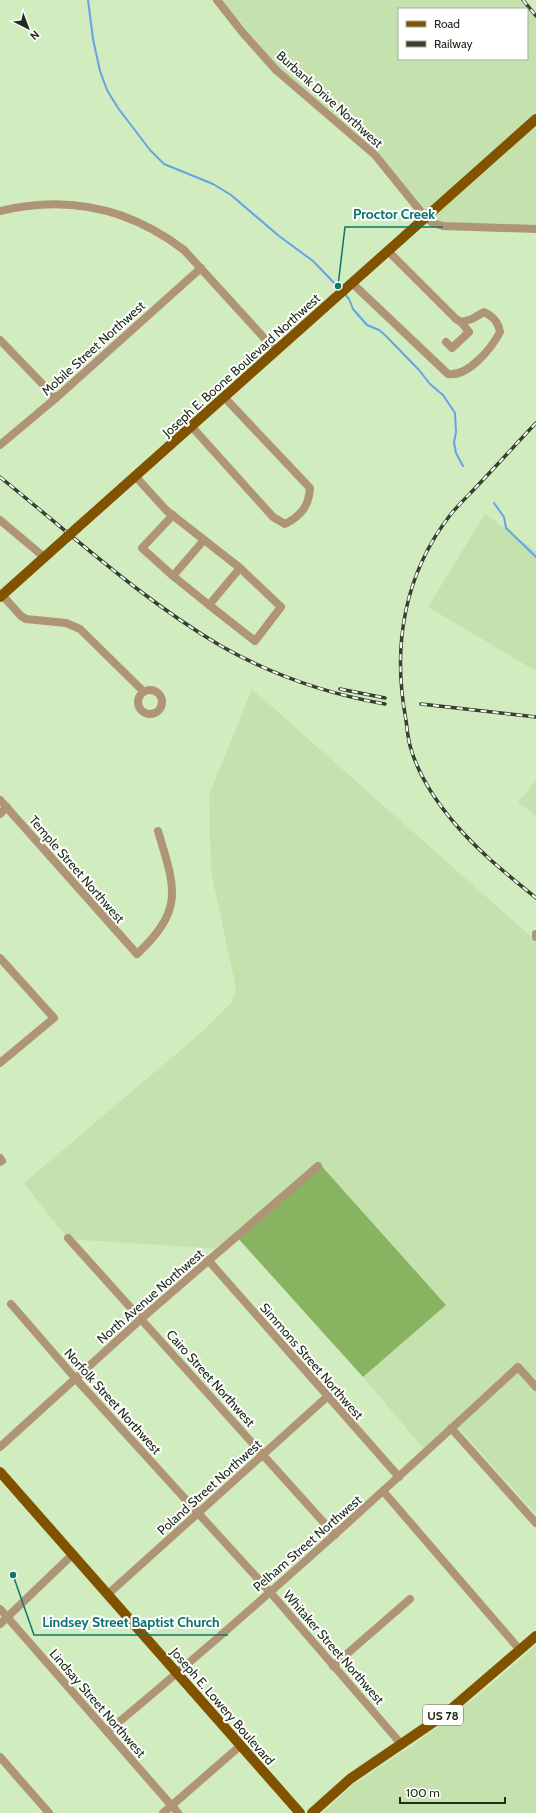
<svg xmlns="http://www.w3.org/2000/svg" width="536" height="1813" font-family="Cabin,sans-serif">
  <rect width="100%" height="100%" fill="#d1ecbe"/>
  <g fill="#c4e1ae" fill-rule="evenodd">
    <path d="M221,0H520L536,14V228L432,223L368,148L286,76ZM399,9H527V59H399Z"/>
    <polygon points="485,514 536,551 536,671 428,607"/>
    <polygon points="252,689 536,941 536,1514 454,1423 424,1449 363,1377 446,1304 318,1162 222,1249 68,1239 24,1183 202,1032 231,1003 236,988 211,871 209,795"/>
    <polygon points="536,780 536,816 518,802"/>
    <polygon points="536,1645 536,1813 322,1813 353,1785 415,1744 450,1718 498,1679"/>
  </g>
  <polygon fill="#88b462" points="318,1162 446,1305 363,1377 236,1236"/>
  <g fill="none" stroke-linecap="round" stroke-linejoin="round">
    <g stroke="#65a3e8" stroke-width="2">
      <polyline points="88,0 93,39 100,71 107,90 118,108 150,150 164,164 213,184 231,195 279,236 313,261 340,289"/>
      <polyline points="344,293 349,299 353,309 367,325 379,330 385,335 419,370 430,384 443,395 455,413 456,432 454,442 456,453 463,466"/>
      <polyline points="494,503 504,517 506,528 536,557"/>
    </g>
    <g stroke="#af9575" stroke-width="8">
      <polyline points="217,0 243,33 276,70 375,155 426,218 433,223 443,226 536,229"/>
      <path d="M0,211C67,195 129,208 184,250L276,351"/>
      <path d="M352,283L448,374C468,377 491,349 500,332C498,322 494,317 484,312L472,319L461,322L456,319L388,251"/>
      <polyline points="0,340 56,398"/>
      <polyline points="446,342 452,348 469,332 461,322"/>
      <path d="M192,427L273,517L285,524C301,516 309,506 310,488L224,397"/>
      <polyline points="0,445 56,398 201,268"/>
      <polyline points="136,477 166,510 240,568 281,607 255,641 209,605"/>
      <polyline points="173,515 142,548 173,576 204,540"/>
      <polyline points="0,520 44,557"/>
      <polyline points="173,576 209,605 240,568"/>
      <polyline points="2,595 21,616 26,619 66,623 80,629 143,691"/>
      <circle cx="150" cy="702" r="12"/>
      <path d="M0,800L137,954C185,909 175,888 158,831"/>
      <polyline points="0,814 7,807"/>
      <polyline points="536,934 536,937"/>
      <polyline points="0,958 54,1018 0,1063"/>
      <polyline points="0,1158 2,1161 0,1162"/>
      <polyline points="68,1238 335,1535"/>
      <polyline points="208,1260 399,1477"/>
      <polyline points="11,1304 75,1378 270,1592 402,1745"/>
      <polyline points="451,1428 536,1523"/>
      <polyline points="0,1447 141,1319 318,1166"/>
      <polyline points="383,1491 520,1650"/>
      <polyline points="107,1595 328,1396"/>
      <polyline points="0,1609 178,1813"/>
      <polyline points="0,1624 72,1555"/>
      <polyline points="333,1666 410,1599"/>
      <path d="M107,1732C248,1615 384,1491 518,1367L536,1387"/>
      <polyline points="0,1757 49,1813"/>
      <polyline points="163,1813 240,1746"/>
    </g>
    <g stroke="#815301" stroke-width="10">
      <polyline points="77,528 536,119"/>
      <polyline points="0,597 67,537"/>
      <polyline points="0,1472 300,1813"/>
      <polyline points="312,1813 350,1779 444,1715 536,1636"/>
    </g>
    <defs>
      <g id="rail">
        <polyline points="523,0 536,16"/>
        <path d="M536,423C517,443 499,463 480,483C471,493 460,503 451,514C404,574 392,646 406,720C407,729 408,740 411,749C419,776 438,804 456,825C479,852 508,875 536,898"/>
        <path d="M0,477C72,535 141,599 221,646C272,675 328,694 385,704"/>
        <polyline points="340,689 385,698"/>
        <polyline points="421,704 536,717"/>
      </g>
    </defs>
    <use href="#rail" stroke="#35412d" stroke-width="3.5"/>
    <use href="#rail" stroke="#fff" stroke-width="2" stroke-dasharray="6" stroke-linecap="butt"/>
    <polyline stroke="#815301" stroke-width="10" points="67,537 77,528"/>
  </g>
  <g text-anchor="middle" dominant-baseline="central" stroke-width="4" stroke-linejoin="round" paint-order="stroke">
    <rect fill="#fff" stroke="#646b5f" stroke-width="1" x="423" y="1705" width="40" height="20" rx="3"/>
    <g font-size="12" font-weight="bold" fill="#212b1a">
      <text x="443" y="1715">US 78</text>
    </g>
    <g font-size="13" fill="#212b1a" stroke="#fff">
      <text transform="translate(330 99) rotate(42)">Burbank Drive Northwest</text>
      <text transform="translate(93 348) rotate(-42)">Mobile Street Northwest</text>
      <text transform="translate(241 365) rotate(-42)">Joseph E. Boone Boulevard Northwest</text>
      <text transform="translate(77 869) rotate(49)">Temple Street Northwest</text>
      <text transform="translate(150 1296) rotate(-41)">North Avenue Northwest</text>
      <text transform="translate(312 1361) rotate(49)">Simmons Street Northwest</text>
      <text transform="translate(211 1378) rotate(48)">Cairo Street Northwest</text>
      <text transform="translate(113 1401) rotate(48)">Norfolk Street Northwest</text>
      <text transform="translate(209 1487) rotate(-42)">Poland Street Northwest</text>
      <text transform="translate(307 1543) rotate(-41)">Pelham Street Northwest</text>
      <text transform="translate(334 1647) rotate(49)">Whitaker Street Northwest</text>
      <text transform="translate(98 1703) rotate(49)">Lindsay Street Northwest</text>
      <text transform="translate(223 1706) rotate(49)">Joseph E. Lowery Boulevard</text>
    </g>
  </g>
  <path fill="none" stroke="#0f766e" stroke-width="1.5" d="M338 286L345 227H443M13 1575L34 1635H228"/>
  <g fill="#0f766e" stroke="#fff" stroke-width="1.5">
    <circle cx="338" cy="286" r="4"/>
    <circle cx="13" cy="1575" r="4"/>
  </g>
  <g font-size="14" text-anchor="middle" font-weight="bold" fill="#0f766e" stroke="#fff" stroke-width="4" stroke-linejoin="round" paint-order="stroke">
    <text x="394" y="219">Proctor Creek</text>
    <text x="131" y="1627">Lindsey Street Baptist Church</text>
  </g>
  <rect x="398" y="8" width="130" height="52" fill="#ffffff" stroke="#a6aaa3"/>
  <rect x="406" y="21" width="20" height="6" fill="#815301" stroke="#a6aaa3"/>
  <text x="434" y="28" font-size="12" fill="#212b1a">Road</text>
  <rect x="406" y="41" width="20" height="6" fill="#35412d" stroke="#a6aaa3"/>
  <text x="434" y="48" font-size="12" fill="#212b1a">Railway</text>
  <g transform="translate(28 28) rotate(138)" stroke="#ffffff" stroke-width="3" paint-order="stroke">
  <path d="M0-3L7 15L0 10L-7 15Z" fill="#212b1a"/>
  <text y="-6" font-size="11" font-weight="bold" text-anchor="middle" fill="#212b1a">N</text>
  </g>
  <path d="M400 1797v6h105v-6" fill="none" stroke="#212b1a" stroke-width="2"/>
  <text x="406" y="1797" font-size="12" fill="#212b1a" stroke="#ffffff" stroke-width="3" paint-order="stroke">100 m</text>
</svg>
